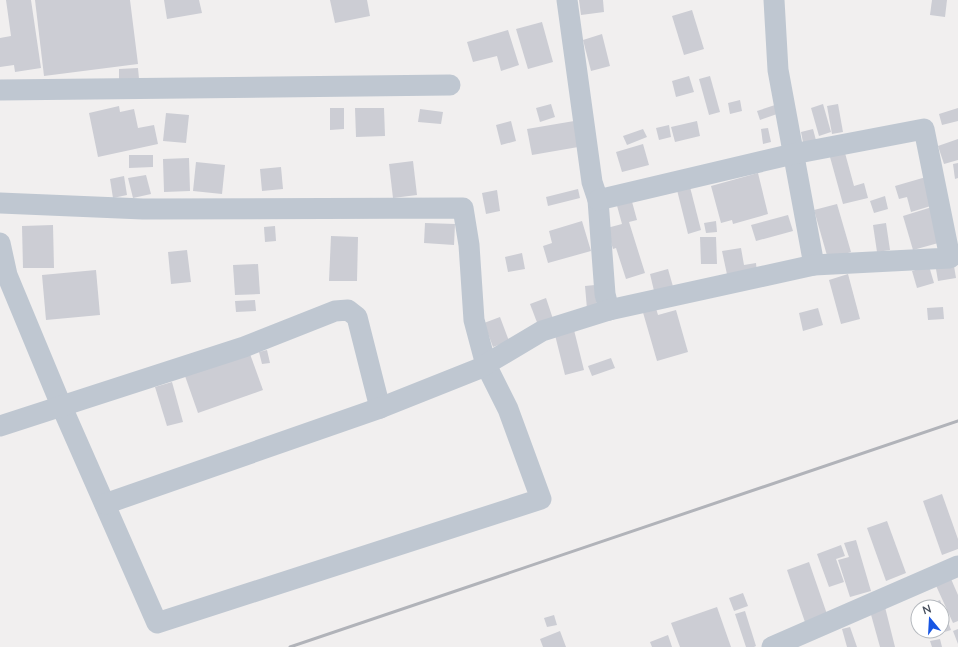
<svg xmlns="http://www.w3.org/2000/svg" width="958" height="647" font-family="Lato,sans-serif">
  <rect width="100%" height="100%" fill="#f1efef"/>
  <g fill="#cccdd4">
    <polygon points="6,0 31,0 41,68 15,72 14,65 0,67 0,38 11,36"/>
    <polygon points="35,0 130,0 138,64 44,76"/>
    <polygon points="164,0 199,0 202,13 167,19"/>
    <polygon points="330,0 367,0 370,16 335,23"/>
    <polygon points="579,0 603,0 604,12 581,15"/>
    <polygon points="932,0 947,0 945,17 930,15"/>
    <polygon points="692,10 704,49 684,55 672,16"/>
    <polygon points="542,22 553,62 528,69 516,29"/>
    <polygon points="508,30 519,65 501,71 497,56 473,62 467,42"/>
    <polygon points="602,34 610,66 591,71 583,40"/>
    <polygon points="138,68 139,79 119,80 119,69"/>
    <polygon points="689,76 694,92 676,97 672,81"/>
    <polygon points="710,76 720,112 709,115 699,79"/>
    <polygon points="740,100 742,111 730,114 728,103"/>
    <polygon points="551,104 555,117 540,122 536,108"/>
    <polygon points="823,104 831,132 819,136 811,108"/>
    <polygon points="838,104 843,132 832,134 827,106"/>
    <polygon points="775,105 777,114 760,120 757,111"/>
    <polygon points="119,106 120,112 134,109 138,128 154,125 158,144 98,157 89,113"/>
    <polygon points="330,108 344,108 344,129 330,130"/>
    <polygon points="355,108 384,108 385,136 356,137"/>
    <polygon points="958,108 958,121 942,125 939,114"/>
    <polygon points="420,109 443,112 441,124 418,122"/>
    <polygon points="166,113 189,115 186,143 163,141"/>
    <polygon points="580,120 584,146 532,155 527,129"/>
    <polygon points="511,121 516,141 501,145 496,125"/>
    <polygon points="697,121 700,136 675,142 671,127"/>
    <polygon points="669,125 671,137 659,140 656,128"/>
    <polygon points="768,128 771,142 763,144 761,129"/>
    <polygon points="643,129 647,137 627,145 623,136"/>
    <polygon points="813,129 817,144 804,147 801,132"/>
    <polygon points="958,139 958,160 944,164 938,146"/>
    <polygon points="643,144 649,165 622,172 616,152"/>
    <polygon points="845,153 854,186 864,183 868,198 843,204 830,157"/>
    <polygon points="129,155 153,155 153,167 129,168"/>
    <polygon points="189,158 190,191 164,192 163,159"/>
    <polygon points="413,161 417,195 393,198 389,164"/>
    <polygon points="196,162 225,165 222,194 193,191"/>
    <polygon points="958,163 958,178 955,179 953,164"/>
    <polygon points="281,167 283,189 262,191 260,169"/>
    <polygon points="758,173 768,214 733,224 732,220 721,223 711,186"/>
    <polygon points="146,175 151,194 133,198 128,178"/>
    <polygon points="124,176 127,195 113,198 110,179"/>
    <polygon points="926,177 934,205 911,212 907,197 899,199 895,186"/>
    <polygon points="690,187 701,230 688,234 677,190"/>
    <polygon points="578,189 580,198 548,206 546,197"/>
    <polygon points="497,190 500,211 486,214 482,193"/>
    <polygon points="885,196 888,209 874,213 870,201"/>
    <polygon points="631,198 637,220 629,222 645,273 626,279 616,248 613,249 607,228 622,224 616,202"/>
    <polygon points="837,204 851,252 828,259 814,210"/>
    <polygon points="932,207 942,242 913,250 903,216"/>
    <polygon points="788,215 793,231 756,241 751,225"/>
    <polygon points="582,221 591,251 548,263 543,246 552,243 549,231"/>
    <polygon points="716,221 717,232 706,233 704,223"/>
    <polygon points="425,223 455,224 454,245 424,243"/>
    <polygon points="886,223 890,250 877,252 873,225"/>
    <polygon points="53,225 54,268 23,268 22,226"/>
    <polygon points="275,226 276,241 265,242 264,227"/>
    <polygon points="331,236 358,237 357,281 329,281"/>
    <polygon points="700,237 716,237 717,264 701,264"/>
    <polygon points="741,248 744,265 756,263 757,273 728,279 722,251"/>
    <polygon points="187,250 191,282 171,284 168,252"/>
    <polygon points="522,253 525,269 508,272 505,257"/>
    <polygon points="953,260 956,278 938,281 935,263"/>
    <polygon points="258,264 260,294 235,295 233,265"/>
    <polygon points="929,266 934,283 917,288 912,271"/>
    <polygon points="668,269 674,290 655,295 650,274"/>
    <polygon points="96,270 100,315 46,320 42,275"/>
    <polygon points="848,274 860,319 841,324 829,280"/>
    <polygon points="595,285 597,308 587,309 585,286"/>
    <polygon points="546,298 553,319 538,325 530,304"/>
    <polygon points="255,300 256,311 236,312 235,301"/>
    <polygon points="655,305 658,315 676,310 688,352 657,361 642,309"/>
    <polygon points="943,307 944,319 928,320 927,308"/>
    <polygon points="818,308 823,325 803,331 799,313"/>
    <polygon points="500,317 509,341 493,347 484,323"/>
    <polygon points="574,330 584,370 565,375 555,335"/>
    <polygon points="267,350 270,363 262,364 259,352"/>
    <polygon points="250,354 263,390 198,413 185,376"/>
    <polygon points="611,358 615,368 592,376 588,366"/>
    <polygon points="172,382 183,422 167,426 155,387"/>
    <polygon points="942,494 958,539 958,549 942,555 923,501"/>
    <polygon points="887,521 906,573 886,581 867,528"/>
    <polygon points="856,540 871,591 850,597 838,560 849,557 844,543"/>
    <polygon points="841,545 845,556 836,559 844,582 829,587 817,554"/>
    <polygon points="809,562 828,617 806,625 787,570"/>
    <polygon points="948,572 958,595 958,621 953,623 933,579"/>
    <polygon points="743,593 748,606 734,611 729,598"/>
    <polygon points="940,600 951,630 941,633 940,631 942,631 942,607 931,607 930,604"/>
    <polygon points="717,607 731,647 680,647 671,623"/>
    <polygon points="885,607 895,647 880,647 870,611"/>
    <polygon points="745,611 756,646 754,647 746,647 735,614"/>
    <polygon points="554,615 557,625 547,627 544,618"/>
    <polygon points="850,627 857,647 847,647 842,629"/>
    <polygon points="958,629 958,644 953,631"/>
    <polygon points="560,631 566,647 543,647 540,639"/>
    <polygon points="668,635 672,647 652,647 650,642"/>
    <polygon points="940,639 942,647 932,647 930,641"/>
  </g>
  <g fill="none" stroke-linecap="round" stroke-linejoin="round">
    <g stroke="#bfc7d1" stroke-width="21">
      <polyline points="567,0 592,182 598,200 605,294 609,310"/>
      <polyline points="774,0 778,70 814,265"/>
      <polyline points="0,90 450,85"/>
      <polyline points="0,203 143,209 463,208 469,245 474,320 486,365 508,409 541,499 157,623 61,405 7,275 0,243"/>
      <polyline points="0,426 244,347 335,311 348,310 357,317 380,408"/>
      <polyline points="105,504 380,408 478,369 542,331 609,310 814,265 950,258 924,129 793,154 598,200"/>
      <polyline points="772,647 958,566"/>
    </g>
    <polyline stroke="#b1b3b9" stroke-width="3" points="290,647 958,421"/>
  </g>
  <g transform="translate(930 619) rotate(342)"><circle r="19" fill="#ffffff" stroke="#b5b9be"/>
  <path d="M0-3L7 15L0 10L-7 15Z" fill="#1755e3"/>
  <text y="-6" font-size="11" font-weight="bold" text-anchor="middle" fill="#474f5c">N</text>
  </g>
</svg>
